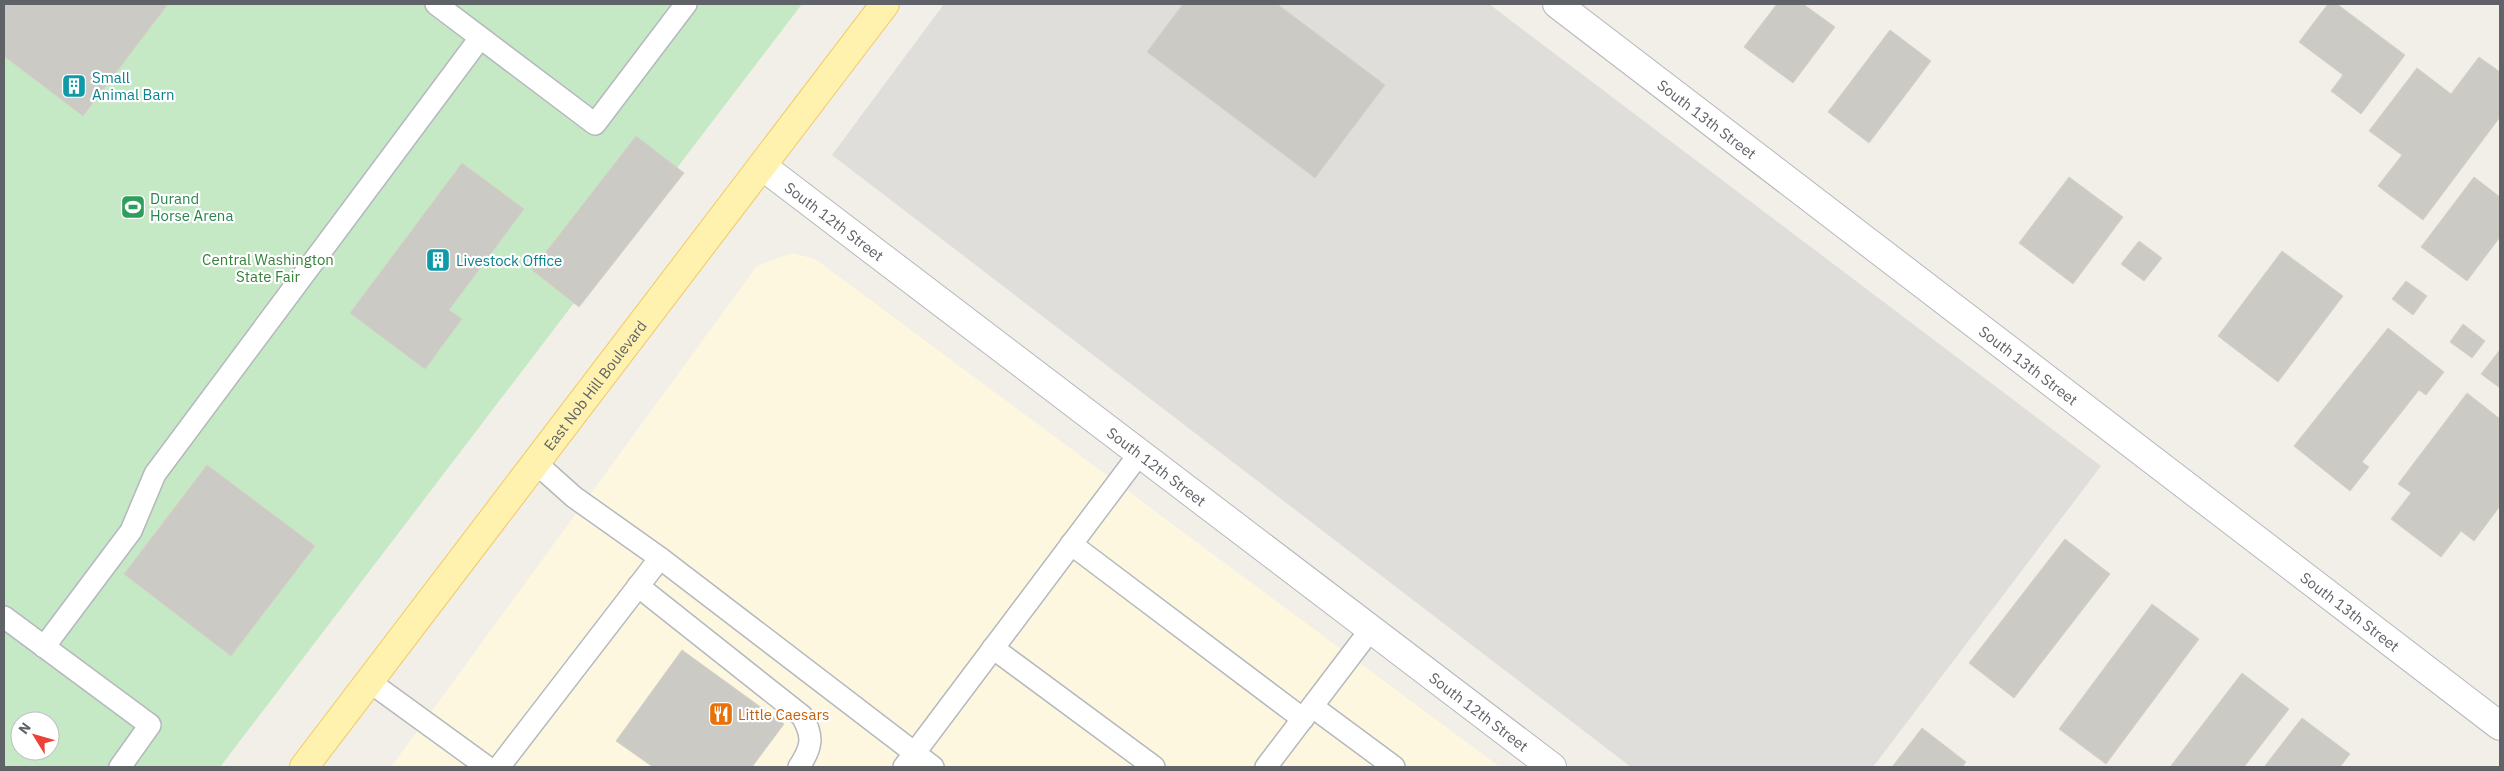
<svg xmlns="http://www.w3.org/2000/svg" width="2504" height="771" font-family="'IBM Plex Sans',sans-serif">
  <rect width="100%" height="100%" fill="#f1efe8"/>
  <polygon fill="#fef7e0" points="792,253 815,259 1500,767 391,767 757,266"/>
  <polygon fill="#e0deda" points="944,4 1489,4 2101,466 1873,767 1631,767 832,155"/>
  <path fill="#c5e8c5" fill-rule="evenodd" d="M4,4H802L220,767H4ZM20,721H50V751H20Z"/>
  <g fill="#cccac5" stroke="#d6d1c6">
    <polygon points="4,4 168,4 83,116 4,56"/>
    <polygon points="1183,4 1277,4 1385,85 1315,178 1147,52"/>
    <polygon points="1777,4 1803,4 1835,27 1793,83 1744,47"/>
    <polygon points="2328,4 2337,4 2405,55 2361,114 2331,91 2343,75 2299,42"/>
    <polygon points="1890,30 1931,61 1869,143 1828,112"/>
    <polygon points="2479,57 2500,72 2500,117 2423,220 2378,186 2402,155 2369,131 2417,68 2451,94"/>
    <polygon points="636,136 684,173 579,307 532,270"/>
    <polygon points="462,163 524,209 449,310 462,319 425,369 350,313"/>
    <polygon points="2069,177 2123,217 2073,284 2019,243"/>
    <polygon points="2474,177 2500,197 2500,237 2467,281 2421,247"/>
    <polygon points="2139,241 2162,258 2144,281 2121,264"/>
    <polygon points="2282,251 2343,296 2278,382 2218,336"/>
    <polygon points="2406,281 2427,296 2413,315 2392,299"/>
    <polygon points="2463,324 2485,341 2472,358 2450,342"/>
    <polygon points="2388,328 2444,372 2426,395 2419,390 2362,462 2369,467 2350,491 2294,446"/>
    <polygon points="2499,351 2500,352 2500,388 2481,374"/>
    <polygon points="2467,393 2500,419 2500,506 2474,541 2461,531 2441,557 2391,519 2411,493 2398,484"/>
    <polygon points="207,465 315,546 231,656 124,574"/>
    <polygon points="2065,539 2110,574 2014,698 1969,663"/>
    <polygon points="2152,604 2199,639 2106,764 2059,729"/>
    <polygon points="682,650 784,724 752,767 653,767 616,741"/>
    <polygon points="2242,673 2289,709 2244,767 2170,767"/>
    <polygon points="2302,718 2350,754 2340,767 2264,767"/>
    <polygon points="1922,728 1966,762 1962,767 1892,767"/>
  </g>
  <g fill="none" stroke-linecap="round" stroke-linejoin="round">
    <defs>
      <g id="lane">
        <polyline points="436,4 595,124 686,4"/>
        <polyline points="537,464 574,497 660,558 933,767"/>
        <polyline points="1071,544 1303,719"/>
        <path d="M638,586L802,716C814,737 812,747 799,767"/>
        <polyline points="4,617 150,725 120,767"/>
        <polyline points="44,647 131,531 155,474 480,38"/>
        <polyline points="993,648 1154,767"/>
        <polyline points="370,682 487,767"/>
        <polyline points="1313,707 1394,767"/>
        <polyline points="499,767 660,558"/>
        <polyline points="904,767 1140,453"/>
        <polyline points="1266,767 1371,629"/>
      </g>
      <g id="street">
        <path id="s1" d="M1557,4L2500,726"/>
        <path id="s2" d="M762,166L1552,767"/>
      </g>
      <g id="primary">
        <path id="s3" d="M304,767L885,4"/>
      </g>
    </defs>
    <use href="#lane" stroke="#b5b8bc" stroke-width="24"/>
    <use href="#street" stroke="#b5b8bc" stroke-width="30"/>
    <use href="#primary" stroke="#f2c960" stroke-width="30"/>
    <use href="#lane" stroke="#fff" stroke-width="21"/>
    <use href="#street" stroke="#fff" stroke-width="28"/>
    <use href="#primary" stroke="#fff2af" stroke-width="28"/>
  </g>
  <defs>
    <symbol id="building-square" viewBox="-11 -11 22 22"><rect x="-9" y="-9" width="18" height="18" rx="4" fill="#0f9aa8" stroke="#fff"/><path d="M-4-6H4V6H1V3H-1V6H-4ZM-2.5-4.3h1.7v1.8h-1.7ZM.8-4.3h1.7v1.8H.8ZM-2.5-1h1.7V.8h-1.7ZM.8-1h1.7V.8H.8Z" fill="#fff"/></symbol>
    <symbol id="stadium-square" viewBox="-11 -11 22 22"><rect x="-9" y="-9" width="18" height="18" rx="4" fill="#2e9e5b" stroke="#fff"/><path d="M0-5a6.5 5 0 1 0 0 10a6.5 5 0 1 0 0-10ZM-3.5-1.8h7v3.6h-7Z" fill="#fff"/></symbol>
    <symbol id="restaurant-square" viewBox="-11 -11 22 22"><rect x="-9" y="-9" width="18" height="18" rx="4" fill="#e8710a" stroke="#fff"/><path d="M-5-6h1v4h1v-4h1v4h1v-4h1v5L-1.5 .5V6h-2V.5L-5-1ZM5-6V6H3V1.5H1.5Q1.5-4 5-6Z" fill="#fff"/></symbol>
  </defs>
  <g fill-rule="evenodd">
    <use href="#building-square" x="60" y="72" width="28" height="28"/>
    <use href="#stadium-square" x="119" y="193" width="28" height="28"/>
    <use href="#building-square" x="424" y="246" width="28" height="28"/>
    <use href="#restaurant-square" x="707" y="700" width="28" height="28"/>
  </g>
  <g text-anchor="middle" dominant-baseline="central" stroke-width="4.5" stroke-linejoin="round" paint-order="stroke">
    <g font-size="15" fill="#0d838f" stroke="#fff" text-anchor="start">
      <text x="92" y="77">Small<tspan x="92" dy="17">Animal Barn</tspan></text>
      <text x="456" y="260">Livestock Office</text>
    </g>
    <g font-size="15" fill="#5f6368" stroke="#fff">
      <text stroke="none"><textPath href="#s1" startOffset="189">South 13th Street</textPath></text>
      <text stroke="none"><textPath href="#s2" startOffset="91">South 12th Street</textPath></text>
      <text stroke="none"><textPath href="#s1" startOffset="594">South 13th Street</textPath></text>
      <text stroke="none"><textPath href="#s3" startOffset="480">East Nob Hill Boulevard</textPath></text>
      <text stroke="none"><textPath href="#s2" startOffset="496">South 12th Street</textPath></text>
      <text stroke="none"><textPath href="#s1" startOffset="999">South 13th Street</textPath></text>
      <text stroke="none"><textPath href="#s2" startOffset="901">South 12th Street</textPath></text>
    </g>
    <g font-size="15" fill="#27864d" stroke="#fff" text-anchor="start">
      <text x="150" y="198">Durand<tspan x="150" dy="17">Horse Arena</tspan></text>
    </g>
    <g font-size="15" fill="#348238" stroke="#fff">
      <text x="268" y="259">Central Washington<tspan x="268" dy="17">State Fair</tspan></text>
    </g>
    <g font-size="15" fill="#c56008" stroke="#fff" text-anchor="start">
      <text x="738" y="714">Little Caesars</text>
    </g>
  </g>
  <rect width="2504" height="771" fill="none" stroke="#5f6368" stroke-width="10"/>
  <g transform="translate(35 736) rotate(307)"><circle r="24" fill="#ffffff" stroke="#bfc1c3"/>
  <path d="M0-4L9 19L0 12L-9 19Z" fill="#ea4335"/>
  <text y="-8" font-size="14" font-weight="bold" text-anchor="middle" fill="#5f6368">N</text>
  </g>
</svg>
